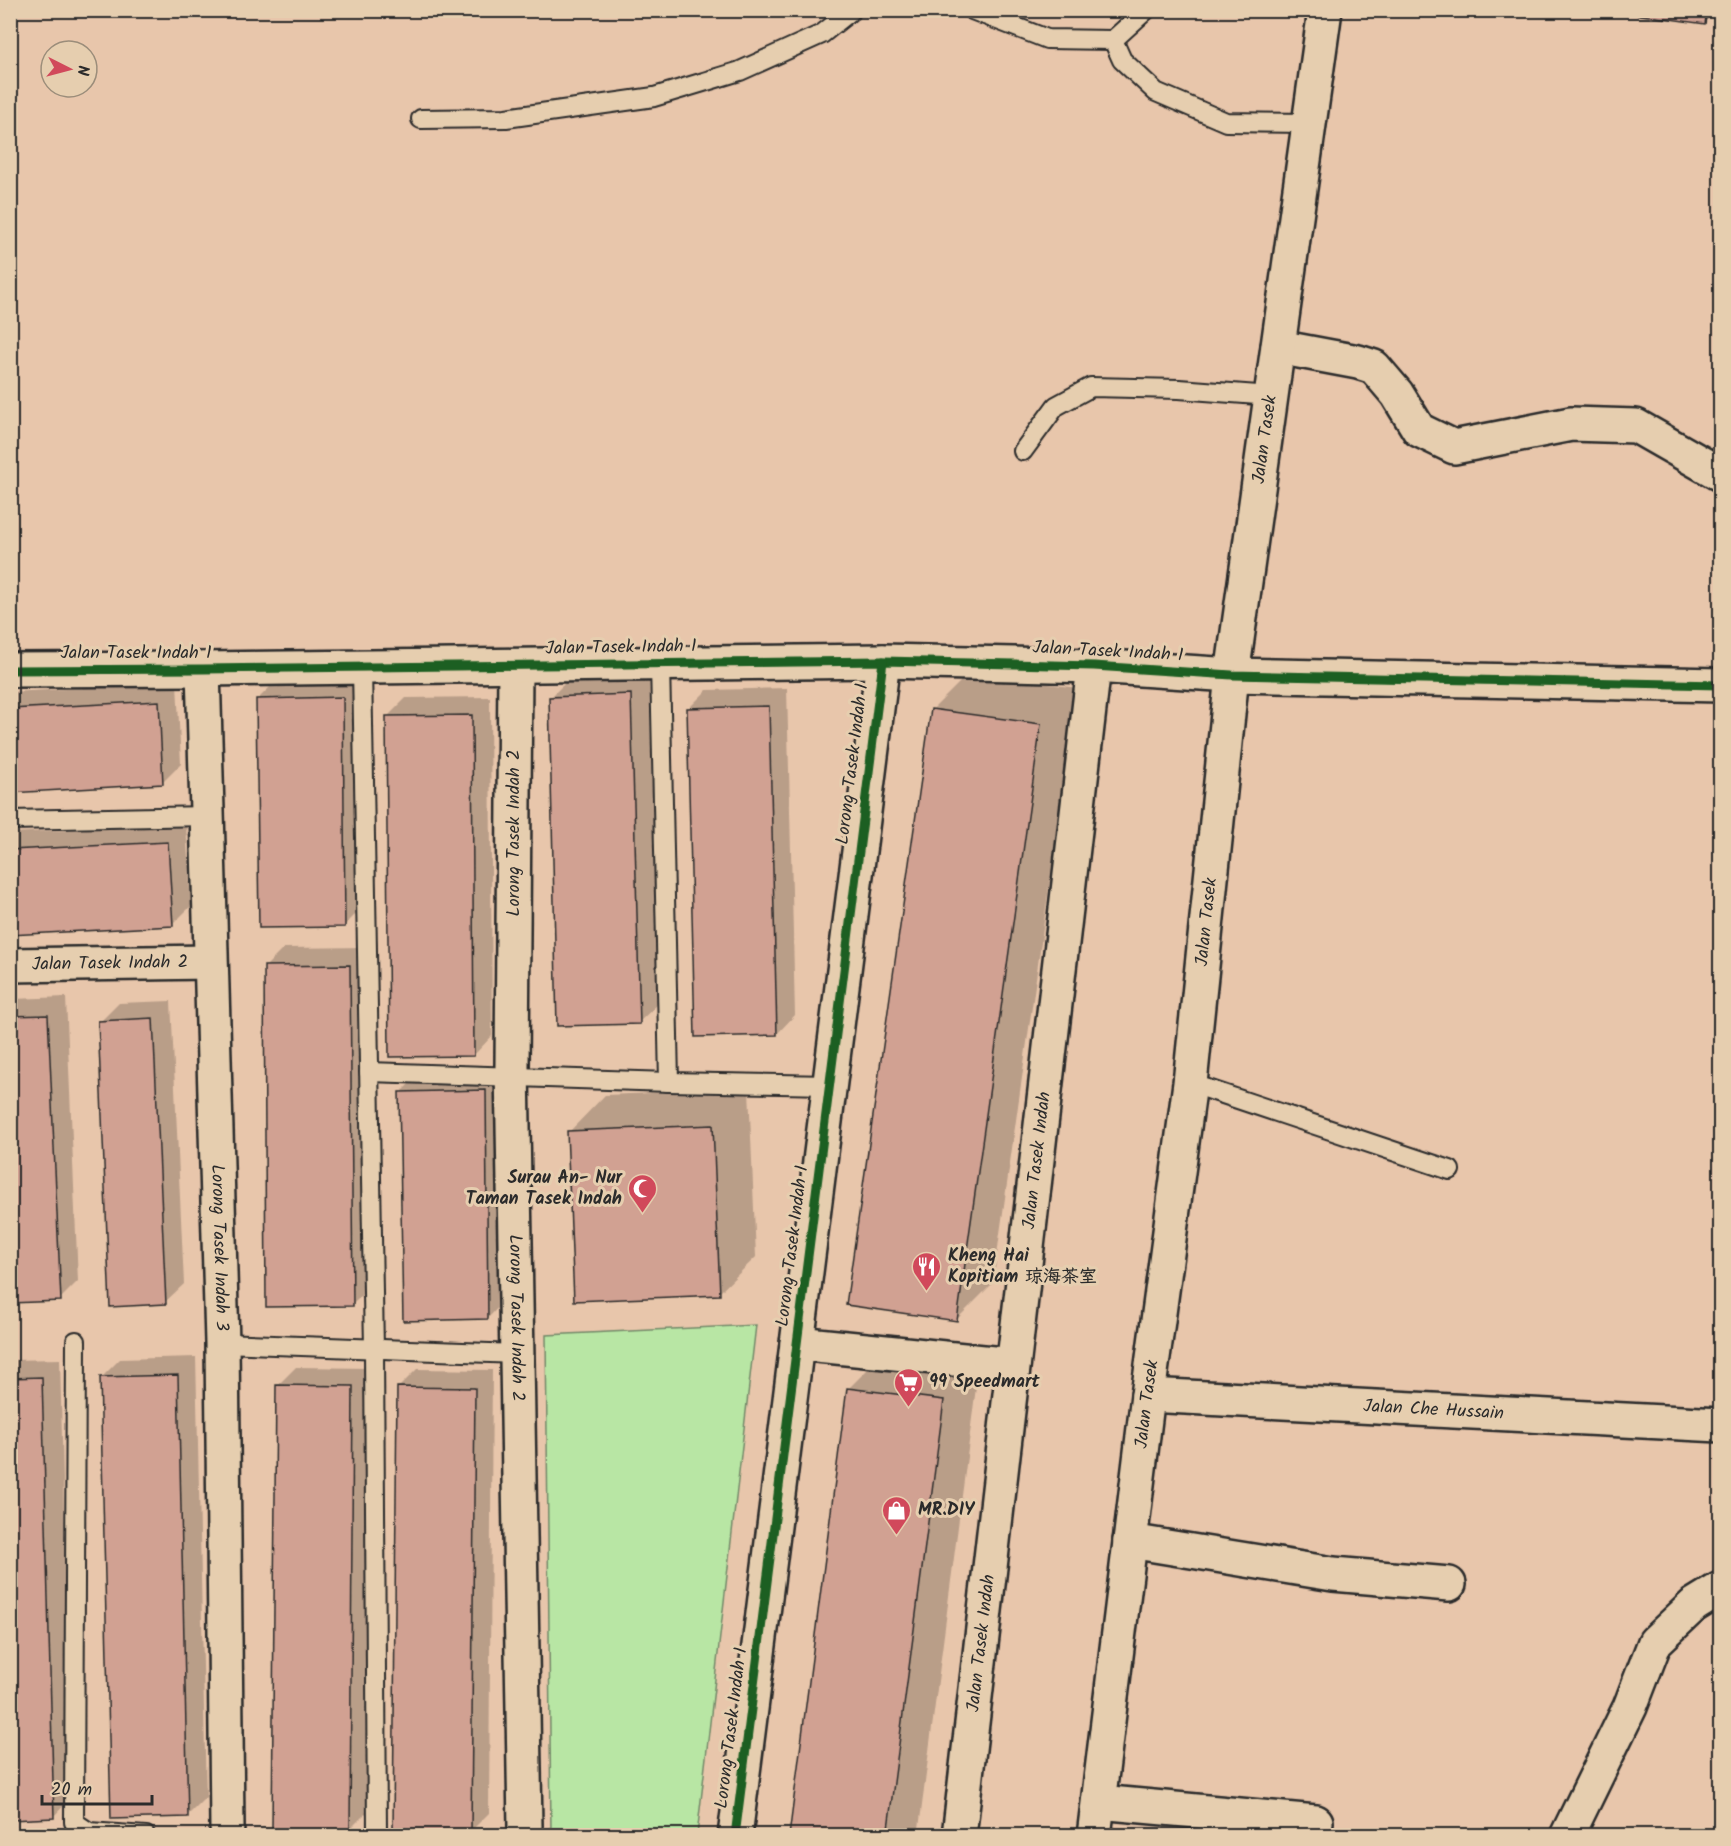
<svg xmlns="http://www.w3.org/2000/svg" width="1731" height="1846" font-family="Kalam,'LXGW WenKai TC',sans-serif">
  <rect width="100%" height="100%" fill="#e8c6ab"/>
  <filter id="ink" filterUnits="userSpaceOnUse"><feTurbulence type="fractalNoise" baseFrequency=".0167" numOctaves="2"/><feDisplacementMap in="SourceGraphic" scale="12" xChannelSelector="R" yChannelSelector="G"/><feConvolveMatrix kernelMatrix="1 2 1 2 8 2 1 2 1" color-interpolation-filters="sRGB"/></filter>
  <g filter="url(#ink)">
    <polygon fill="#b8e6a4" stroke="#728868" stroke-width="1.5" points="756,1325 697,1835 599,1836 551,1831 546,1335"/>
    <g fill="#0003">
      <polygon points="1622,10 1716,10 1705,22"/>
      <polygon points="969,673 1077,688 993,1283 956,1320 932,710"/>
      <polygon points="649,676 658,1004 639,1022 551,697 569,679"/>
      <polygon points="360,680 363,907 344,926 258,699 276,681"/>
      <polygon points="177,683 181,764 162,783 10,791 10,692"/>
      <polygon points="787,688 795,1015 777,1034 688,709 707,690"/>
      <polygon points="490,697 492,1036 474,1055 387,717 406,698"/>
      <polygon points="186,824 191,906 172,925 10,933 10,833"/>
      <polygon points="368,947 371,1286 352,1305 265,967 284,948"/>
      <polygon points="66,997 78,1281 60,1299 10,1301 10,1002 13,999"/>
      <polygon points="171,1001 184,1284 165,1302 100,1022 119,1003"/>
      <polygon points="504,1073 506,1299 488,1318 401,1092 419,1074"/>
      <polygon points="749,1089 756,1257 719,1293 569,1132 605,1095"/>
      <polygon points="885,1352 979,1364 918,1836 791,1836 849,1388"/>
      <polygon points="196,1357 206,1797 188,1815 101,1378 120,1359"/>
      <polygon points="60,1359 71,1798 53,1817 10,1818 10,1360"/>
      <polygon points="296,1367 371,1368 368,1811 349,1830 277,1386"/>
      <polygon points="417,1369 492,1370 489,1813 470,1832 398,1388"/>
    </g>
    <g fill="#d1a192" stroke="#2b2b2b" stroke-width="1.5">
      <polygon points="1620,10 1707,10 1705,24 1620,12"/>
      <polygon points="631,694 640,1024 557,1026 549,697"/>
      <polygon points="343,697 345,927 259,928 256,699"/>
      <polygon points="159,701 163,784 10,793 10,709"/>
      <polygon points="769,706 777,1035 695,1037 687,708"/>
      <polygon points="931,709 1041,724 957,1321 846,1305"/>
      <polygon points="472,715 474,1056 389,1057 386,716"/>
      <polygon points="168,842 173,926 10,935 10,850"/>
      <polygon points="350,965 353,1306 266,1307 264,966"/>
      <polygon points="48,1015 61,1301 10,1303 10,1016"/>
      <polygon points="153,1018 166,1304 110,1307 98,1021"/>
      <polygon points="486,1090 488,1319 403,1321 399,1092"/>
      <polygon points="713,1125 720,1295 574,1301 567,1131"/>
      <polygon points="178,1375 188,1817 111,1819 100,1377"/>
      <polygon points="42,1377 54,1818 10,1820 10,1378"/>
      <polygon points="276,1385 353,1386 350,1831 272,1830"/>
      <polygon points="397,1387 475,1388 471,1833 393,1832"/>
      <polygon points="847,1388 944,1400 887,1836 789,1836"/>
    </g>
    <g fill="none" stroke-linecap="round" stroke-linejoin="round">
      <defs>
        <g id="lane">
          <polyline points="972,10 1047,39 1113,40 1146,10"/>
          <polyline points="1113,40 1122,60 1156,92 1226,122 1310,123"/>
          <polyline points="421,119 506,118 654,97 740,71 822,34 852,10"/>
          <polyline points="1023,451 1056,406 1091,387 1179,389 1271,396"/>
          <polyline points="660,664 669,1082"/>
          <polyline points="362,667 374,1349 377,1833 381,1836"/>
          <polyline points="10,820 207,816"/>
          <polyline points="369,1072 669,1082 829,1085"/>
          <polyline points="1190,1083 1450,1170"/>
          <polyline points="76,1341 74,1822 89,1832 146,1836"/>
          <polyline points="222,1343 518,1354"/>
        </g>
        <g id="street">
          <polyline points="1278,347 1358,362 1374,367 1397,394 1419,430 1454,447 1571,424 1636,426 1720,474"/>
          <path id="s1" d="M515,666L512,1067L525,1828"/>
          <path id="s2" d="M203,669L222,1343L227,1828"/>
          <polyline points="10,670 203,669 883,661 1094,666 1232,675 1720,685"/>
          <path id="s3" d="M10,965L210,962"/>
          <polyline points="797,1343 1013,1365"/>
          <polyline points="1130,1541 1333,1574 1449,1584"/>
          <polyline points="1099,1802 1316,1822"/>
          <polyline points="735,1836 883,661"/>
          <path id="s4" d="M959,1836L1094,666"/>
          <polyline points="1567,1836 1630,1707 1655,1642 1694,1605 1720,1589"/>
        </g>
        <g id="secondary">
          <path id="s5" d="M1148,1395L1720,1425"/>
          <path id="s6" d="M1094,1836L1148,1395L1190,1083L1232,675L1325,10"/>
        </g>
      </defs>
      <use href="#lane" stroke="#2b2b2b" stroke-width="22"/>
      <use href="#street" stroke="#2b2b2b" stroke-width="38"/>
      <use href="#secondary" stroke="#2b2b2b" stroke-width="38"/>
      <use href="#lane" stroke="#e6ceaf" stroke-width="18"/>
      <use href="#street" stroke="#e6ceaf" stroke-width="33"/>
      <use href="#secondary" stroke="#e6ceaf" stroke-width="33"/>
      <defs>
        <g id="cycleway">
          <polyline points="10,670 203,669 883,661 1094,666 1232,675 1720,685"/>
          <polyline points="735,1836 883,661"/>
        </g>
      </defs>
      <use href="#cycleway" stroke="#e6ceaf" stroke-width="13"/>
      <use href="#cycleway" stroke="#1b5e20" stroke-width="9"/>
    </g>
  </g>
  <defs>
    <symbol id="mosque-pin" viewBox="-11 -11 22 30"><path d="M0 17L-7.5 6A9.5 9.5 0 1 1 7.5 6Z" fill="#d1495b" stroke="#e6ceaf"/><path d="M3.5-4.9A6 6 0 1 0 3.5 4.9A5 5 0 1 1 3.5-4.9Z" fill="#fff"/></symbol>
    <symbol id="restaurant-pin" viewBox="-11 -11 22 30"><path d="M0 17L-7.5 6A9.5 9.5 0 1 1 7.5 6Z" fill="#d1495b" stroke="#e6ceaf"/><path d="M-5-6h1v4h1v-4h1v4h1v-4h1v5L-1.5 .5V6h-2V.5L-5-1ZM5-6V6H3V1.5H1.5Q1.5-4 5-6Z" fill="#fff"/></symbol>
    <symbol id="supermarket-pin" viewBox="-11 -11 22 30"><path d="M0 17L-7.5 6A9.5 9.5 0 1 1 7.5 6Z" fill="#d1495b" stroke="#e6ceaf"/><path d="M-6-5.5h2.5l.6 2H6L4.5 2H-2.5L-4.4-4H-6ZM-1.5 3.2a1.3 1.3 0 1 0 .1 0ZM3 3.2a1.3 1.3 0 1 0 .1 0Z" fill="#fff"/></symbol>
    <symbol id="shop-pin" viewBox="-11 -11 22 30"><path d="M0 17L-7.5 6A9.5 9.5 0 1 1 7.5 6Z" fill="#d1495b" stroke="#e6ceaf"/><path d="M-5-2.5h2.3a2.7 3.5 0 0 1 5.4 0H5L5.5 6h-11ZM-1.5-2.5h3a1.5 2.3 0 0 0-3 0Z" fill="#fff"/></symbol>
  </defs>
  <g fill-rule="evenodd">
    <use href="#mosque-pin" x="626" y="1172" width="33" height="45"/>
    <use href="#restaurant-pin" x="910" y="1250" width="33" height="45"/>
    <use href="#supermarket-pin" x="892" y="1366" width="33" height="45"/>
    <use href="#shop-pin" x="880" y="1494" width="33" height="45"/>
  </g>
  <g text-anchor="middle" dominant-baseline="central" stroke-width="6" stroke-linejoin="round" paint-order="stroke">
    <g font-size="18" fill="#2b2b2b" stroke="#e6ceaf">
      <text stroke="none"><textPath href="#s6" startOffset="1407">Jalan Tasek</textPath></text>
      <text transform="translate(621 648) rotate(-1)">Jalan Tasek Indah 1</text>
      <text transform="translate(1108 652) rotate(3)">Jalan Tasek Indah 1</text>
      <text x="136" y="653">Jalan Tasek Indah 1</text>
      <text transform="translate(853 764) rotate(-83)">Lorong Tasek Indah 1</text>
      <text transform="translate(514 833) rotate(-90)">Lorong Tasek Indah 2</text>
      <text stroke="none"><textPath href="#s6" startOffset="921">Jalan Tasek</textPath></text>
      <text stroke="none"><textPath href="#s3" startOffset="100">Jalan Tasek Indah 2</textPath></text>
      <text stroke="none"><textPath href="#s4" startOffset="680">Jalan Tasek Indah</textPath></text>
      <text transform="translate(793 1246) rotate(-83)">Lorong Tasek Indah 1</text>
      <text stroke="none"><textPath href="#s2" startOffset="579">Lorong Tasek Indah 3</textPath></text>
      <text stroke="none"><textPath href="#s1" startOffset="652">Lorong Tasek Indah 2</textPath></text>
      <text stroke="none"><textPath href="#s6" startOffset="435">Jalan Tasek</textPath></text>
      <text stroke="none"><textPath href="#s5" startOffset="286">Jalan Che Hussain</textPath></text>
      <text stroke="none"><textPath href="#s4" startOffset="194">Jalan Tasek Indah</textPath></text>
      <text transform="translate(732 1728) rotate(-83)">Lorong Tasek Indah 1</text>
    </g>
    <g font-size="18" font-weight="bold" fill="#2b2b2b" stroke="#e6ceaf" text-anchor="start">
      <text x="622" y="1178" text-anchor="end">Surau An- Nur<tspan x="622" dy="21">Taman Tasek Indah</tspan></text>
      <text x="948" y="1256">Kheng Hai<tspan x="948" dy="21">Kopitiam 琼海茶室</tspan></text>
      <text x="929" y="1382">99 Speedmart</text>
      <text x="918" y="1510">MR.DIY</text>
    </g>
  </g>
  <rect width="1731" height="1846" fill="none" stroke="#e6ceaf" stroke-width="36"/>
  <rect x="18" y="18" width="1695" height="1810" fill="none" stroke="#2b2b2b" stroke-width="2" filter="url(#ink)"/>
  <g transform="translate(69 69) rotate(96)"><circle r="28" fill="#e6ceaf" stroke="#9b8d7a" stroke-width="1.5"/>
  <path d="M0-4.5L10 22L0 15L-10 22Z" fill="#d1495b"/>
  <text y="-9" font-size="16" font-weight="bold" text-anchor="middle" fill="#2b2b2b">N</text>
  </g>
  <path d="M42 1795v9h110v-9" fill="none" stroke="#2b2b2b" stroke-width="3"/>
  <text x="51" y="1795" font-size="18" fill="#2b2b2b" stroke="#e6ceaf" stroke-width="4.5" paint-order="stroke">20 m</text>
</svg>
